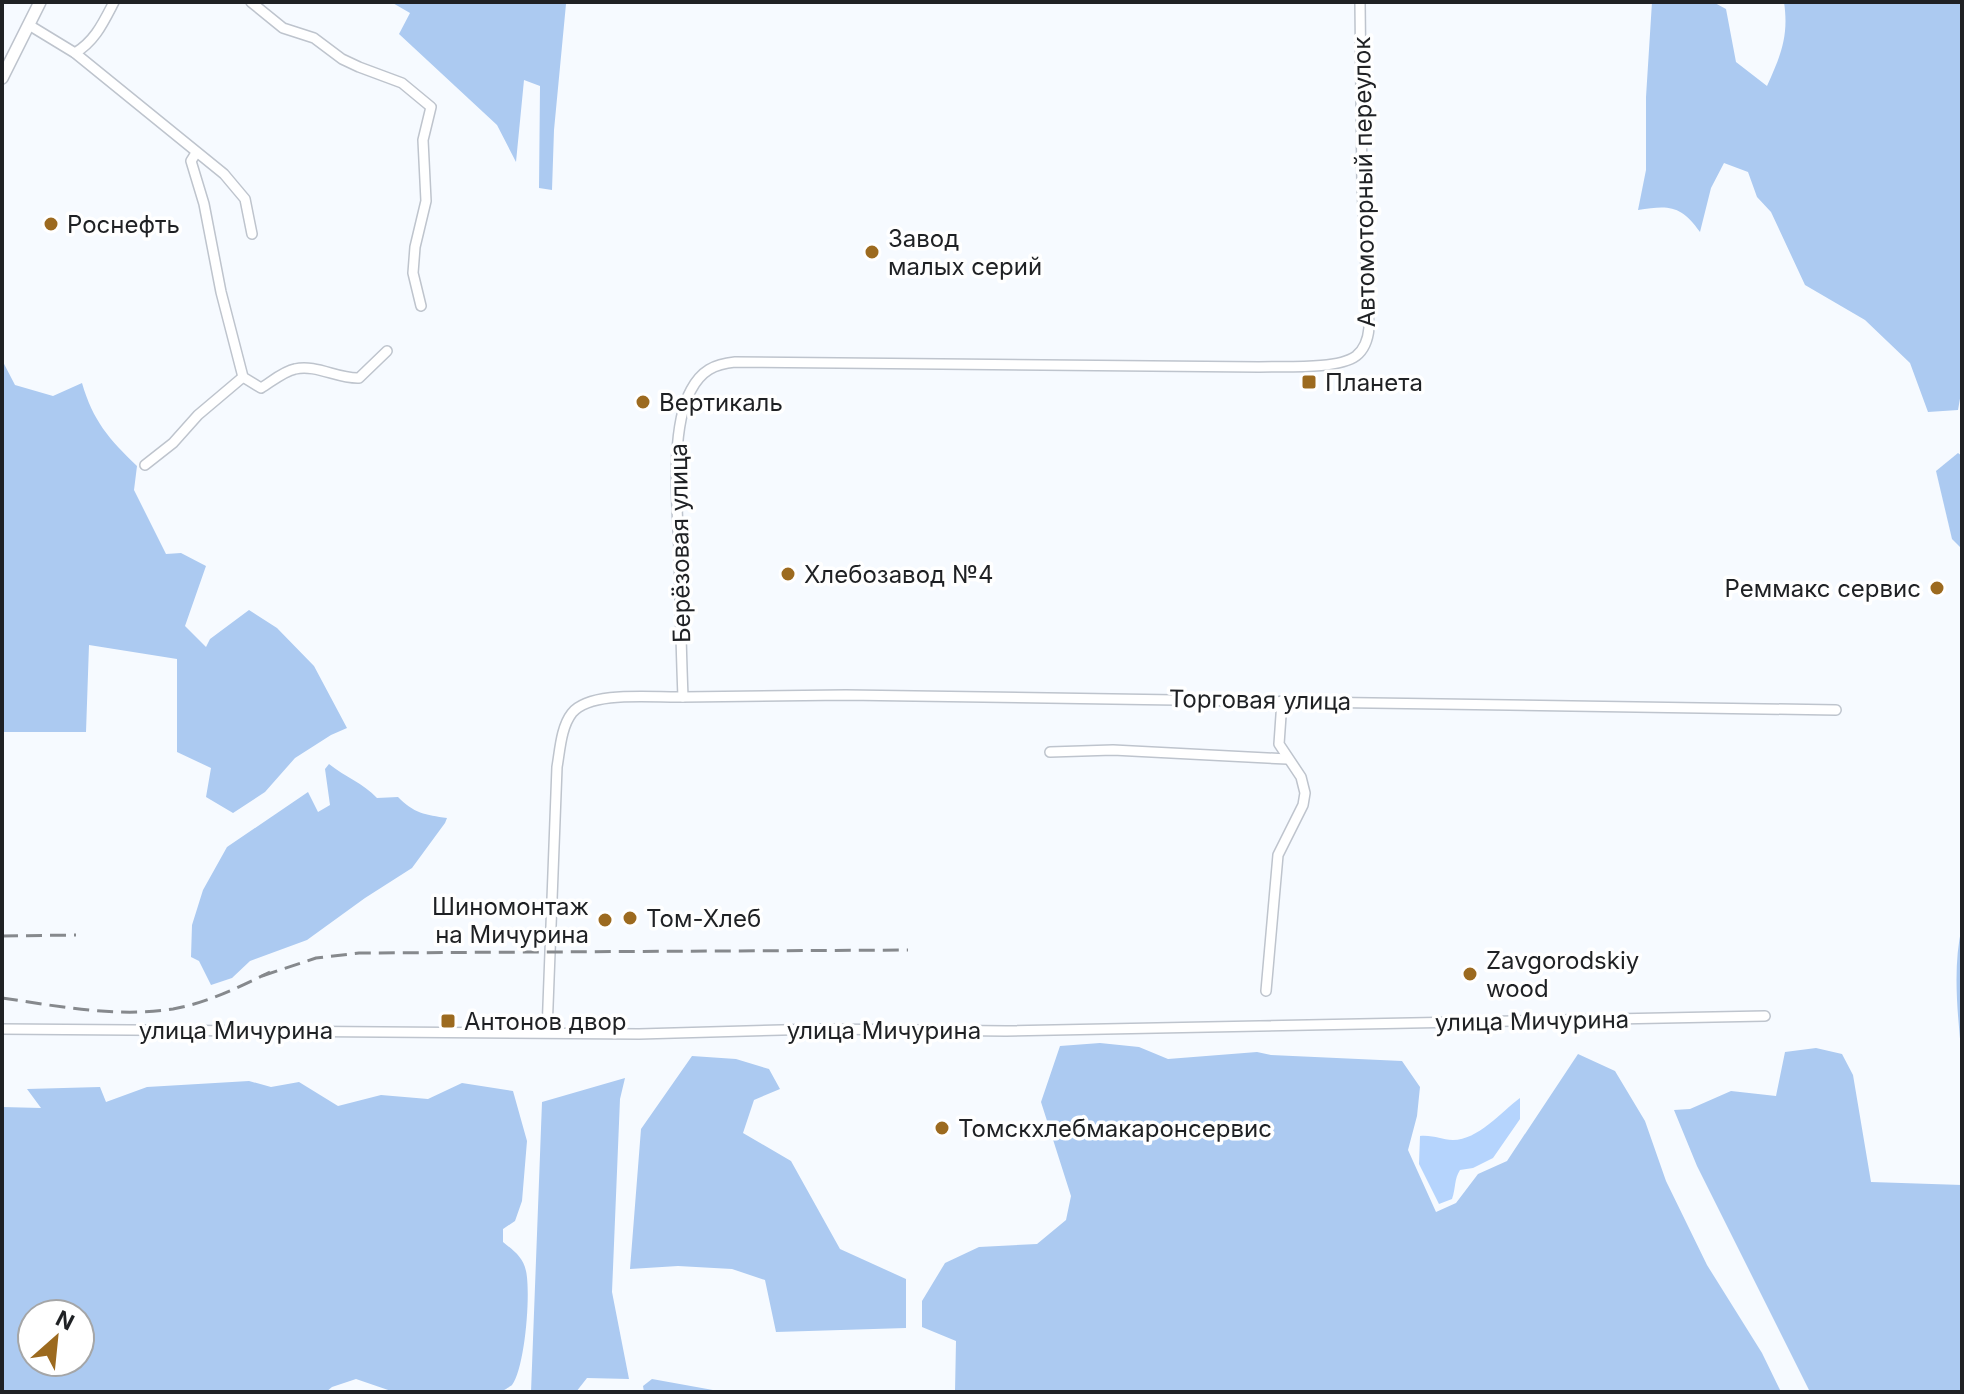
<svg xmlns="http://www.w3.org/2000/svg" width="1964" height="1394" font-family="Inter,sans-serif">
  <rect width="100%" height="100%" fill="#f6faff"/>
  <path fill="#b5d4fd" d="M1520,1098V1119L1493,1158L1473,1168L1460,1170C1454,1179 1456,1188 1452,1199L1439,1204L1419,1164L1420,1136C1435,1135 1441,1140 1453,1140C1478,1140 1501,1112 1520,1098Z"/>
  <g fill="#accaf1" fill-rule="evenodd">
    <polygon points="391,2 566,4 554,130 552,190 539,188 540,86 524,80 516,162 497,125 399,34 410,13"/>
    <path d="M1652,2H1713L1726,9L1736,62L1767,86C1781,55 1789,36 1784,2H1962V387L1958,410L1928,412L1910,363L1865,320L1805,285L1771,212L1757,197L1748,172L1724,163L1711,188L1700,232C1681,205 1669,205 1638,210L1646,170V97Z"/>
    <path d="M2,360L15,385L53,396L82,383C93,421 109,439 137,466L134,490L166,554L181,553L206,566L185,626L206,647L210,639L249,610L277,628L314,666L347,728L331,735L295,758L265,792L233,813L206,797L211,768L177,752V659L89,645L86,732H2Z"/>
    <polygon points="1958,453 1962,456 1962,549 1952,539 1936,471"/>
    <path d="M329,764C345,777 363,783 377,798L398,797C413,813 426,815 447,818L445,823L412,868L365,898L307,940L250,961L232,978L211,985L199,961L191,957L192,925L203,890L227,847L308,792L318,812L330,805L325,769Z"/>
    <path d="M1962,926V1060C1958,1016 1952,969 1962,926Z"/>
    <polygon points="1100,1043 1139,1047 1168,1059 1257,1052 1271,1055 1402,1061 1420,1087 1417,1116 1408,1150 1436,1212 1456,1203 1478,1174 1507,1161 1578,1054 1615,1071 1645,1121 1666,1181 1707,1265 1762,1353 1781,1392 955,1392 956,1341 922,1327 922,1301 945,1263 979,1247 1037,1244 1066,1220 1071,1196 1041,1102 1060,1046"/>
    <polygon points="1816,1048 1842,1054 1853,1075 1871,1182 1962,1185 1962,1392 1810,1392 1697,1166 1674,1110 1690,1109 1731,1091 1776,1096 1785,1052"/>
    <polygon points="692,1056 736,1059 769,1069 780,1089 754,1100 743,1133 791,1161 840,1249 906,1279 906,1328 776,1332 765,1280 732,1269 678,1266 630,1269 641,1129"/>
    <polygon points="625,1078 620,1099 612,1292 629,1379 587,1378 576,1392 531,1392 542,1102"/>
    <path d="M249,1081L271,1087L299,1082L338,1106L381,1095L428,1099L462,1083L513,1091L527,1141L522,1201L515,1221L503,1229V1242C514,1251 523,1257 526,1271C531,1293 525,1368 512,1385C511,1386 502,1391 501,1392H394L356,1379L332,1387L326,1392H2V1107L41,1108L27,1089L100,1087L106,1102L147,1087ZM32,1314H80V1362H32Z"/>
    <polygon points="652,1379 724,1392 644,1392 643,1386"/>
  </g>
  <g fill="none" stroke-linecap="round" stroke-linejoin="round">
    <defs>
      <g id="minor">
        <polyline points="251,2 283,28 314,38 342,59 359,67 402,83 431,107 423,140 426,201 415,247 413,273 421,306"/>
        <polyline points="29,25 75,53 224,174 245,199 252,234"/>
        <path d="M75,53C95,41 103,23 114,2"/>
        <path d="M196,153L191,161L204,204L221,292L243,377L261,388C271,382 284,371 295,369C316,364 338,379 359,378L387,351"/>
        <polyline points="145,465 173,443 198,415 243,377"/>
        <polyline points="683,697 846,695 1836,710"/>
        <polyline points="1050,752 1113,750 1287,759"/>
        <polyline points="1266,991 1278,855 1303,805 1305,793 1301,777 1279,744 1282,701"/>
        <polyline points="2,1029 639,1034 821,1029 1006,1031 1765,1016"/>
        <path d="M547,1032L557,767C560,750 561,727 572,713C591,690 655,698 683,697C681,648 680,598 679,549C677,505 670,428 691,390C701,371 714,364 735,362L1259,367C1282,366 1337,370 1356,356C1365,349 1368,339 1369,328L1362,186L1360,2"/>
      </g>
      <polyline id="major" points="2,78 40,2"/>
    </defs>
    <use href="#minor" stroke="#bec4cd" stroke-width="12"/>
    <use href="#major" stroke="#bec4cd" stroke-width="14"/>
    <use href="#minor" stroke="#fff" stroke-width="9"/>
    <use href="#major" stroke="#fff" stroke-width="11"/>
    <g stroke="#86898d" stroke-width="3" stroke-dasharray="16 8" stroke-linecap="butt">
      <polyline points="2,936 76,935"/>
      <polyline points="262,976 316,958 359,953 908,950"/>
      <path d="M2,998C58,1006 116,1018 173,1009C207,1003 239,987 270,972"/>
    </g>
  </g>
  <g fill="#9c6a1f" stroke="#fff" stroke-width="3">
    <circle cx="51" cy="224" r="8"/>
    <circle cx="872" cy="252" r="8"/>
    <rect x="1301" y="374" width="16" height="16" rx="4"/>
    <circle cx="643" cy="402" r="8"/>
    <circle cx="788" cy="574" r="8"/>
    <circle cx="1937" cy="588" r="8"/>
    <circle cx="630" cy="918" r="8"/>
    <circle cx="605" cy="920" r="8"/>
    <circle cx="1470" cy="974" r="8"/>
    <rect x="440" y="1013" width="16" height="16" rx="4"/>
    <circle cx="942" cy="1128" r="8"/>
  </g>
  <g text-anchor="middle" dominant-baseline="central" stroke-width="7" stroke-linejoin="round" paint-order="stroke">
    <g font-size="24" fill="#1f2124" stroke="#fff">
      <text transform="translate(1364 182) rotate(-91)">Автомоторный переулок</text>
      <text transform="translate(680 543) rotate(-91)">Берёзовая улица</text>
      <text transform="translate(1260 700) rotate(1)">Торговая улица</text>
      <text transform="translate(1532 1021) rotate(-1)">улица Мичурина</text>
      <text x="236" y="1030">улица Мичурина</text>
      <text x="884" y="1030">улица Мичурина</text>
    </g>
    <g font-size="24" fill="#1f2124" stroke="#fff" text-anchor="start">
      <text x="67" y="224">Роснефть</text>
      <text x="888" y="238">Завод<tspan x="888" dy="28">малых серий</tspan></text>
      <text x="1325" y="382">Планета</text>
      <text x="659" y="402">Вертикаль</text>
      <text x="804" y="574">Хлебозавод №4</text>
      <text x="1921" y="588" text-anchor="end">Реммакс сервис</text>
      <text x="589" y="906" text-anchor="end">Шиномонтаж<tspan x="589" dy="28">на Мичурина</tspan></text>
      <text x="646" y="918">Том-Хлеб</text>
      <text x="1486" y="960">Zavgorodskiy<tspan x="1486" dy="28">wood</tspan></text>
      <text x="464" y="1021">Антонов двор</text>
      <text x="958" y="1128">Томскхлебмакаронсервис</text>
    </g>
  </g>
  <rect width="1964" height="1394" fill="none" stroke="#1f2124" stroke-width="8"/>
  <g transform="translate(56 1338) rotate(27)"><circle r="38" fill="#ffffff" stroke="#a5a6a7" stroke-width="2"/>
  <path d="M0-6L14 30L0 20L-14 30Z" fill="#9c6a1f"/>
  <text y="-12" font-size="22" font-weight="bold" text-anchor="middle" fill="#1f2124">N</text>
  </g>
</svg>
